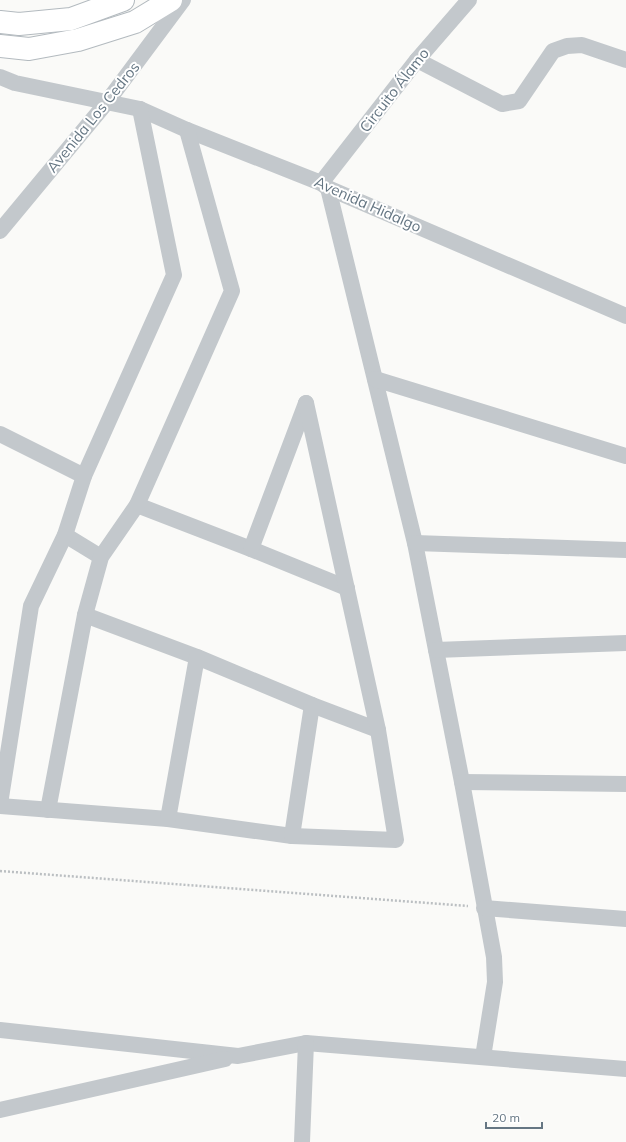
<svg xmlns="http://www.w3.org/2000/svg" width="626" height="1142" font-family="Mulish,sans-serif">
  <rect width="100%" height="100%" fill="#fafaf8"/>
  <g fill="none" stroke-linecap="round" stroke-linejoin="round">
    <defs>
      <g id="secondary">
        <polyline points="0,22 19,24 71,19 123,0"/>
        <polyline points="0,46 29,49 78,40 135,22 171,0"/>
      </g>
    </defs>
    <use href="#secondary" stroke="#b3babf" stroke-width="24"/>
    <polyline stroke="#bbbfc2" stroke-width="2.5" stroke-dasharray="2 2" stroke-linecap="butt" points="0,871 468,906"/>
    <g stroke="#c3c8cc" stroke-width="16">
      <polyline points="417,60 502,104 519,101 553,51 567,46 582,45 626,60"/>
      <polyline points="0,77 15,83 140,109 187,130 321,183 328,188 626,316"/>
      <polyline points="321,183 417,60 469,0"/>
      <polyline points="328,188 415,543 462,782 494,957 495,982 483,1057"/>
      <polyline points="0,231 107,102 183,0"/>
      <polyline points="375,379 626,456"/>
      <polyline points="0,434 84,476"/>
      <polyline points="137,505 251,549 347,588"/>
      <polyline points="65,535 101,557"/>
      <polyline points="415,543 626,550"/>
      <polyline points="251,549 306,403"/>
      <polyline points="85,615 197,657 312,705 378,730"/>
      <polyline points="436,650 626,643"/>
      <polyline points="462,782 626,784"/>
      <polyline points="0,804 31,606 65,535 84,476 174,275 140,109"/>
      <polyline points="0,806 168,819 292,836 396,840 378,730 306,403"/>
      <polyline points="48,810 85,615 101,557 137,505 232,291 187,130"/>
      <polyline points="168,819 197,657"/>
      <polyline points="292,836 312,705"/>
      <polyline points="484,908 626,919"/>
      <polyline points="0,1030 238,1056 306,1043 626,1069"/>
      <polyline points="0,1110 225,1059"/>
      <polyline points="302,1142 306,1043"/>
    </g>
    <use href="#secondary" stroke="#fff" stroke-width="22"/>
  </g>
  <g text-anchor="middle" dominant-baseline="central" stroke-width="4" stroke-linejoin="round" paint-order="stroke">
    <g font-size="15" fill="#657683" stroke="#fff">
      <text transform="translate(394 90) rotate(-52)">Circuito Álamo</text>
      <text transform="translate(93 117) rotate(-51)">Avenida Los Cedros</text>
      <text transform="translate(368 204) rotate(24)">Avenida Hidalgo</text>
    </g>
  </g>
  <path d="M486 1122v6h56v-6" fill="none" stroke="#657683" stroke-width="2"/>
  <text x="492" y="1122" font-size="12" fill="#657683" stroke="#ffffff" stroke-width="3" paint-order="stroke">20 m</text>
</svg>
